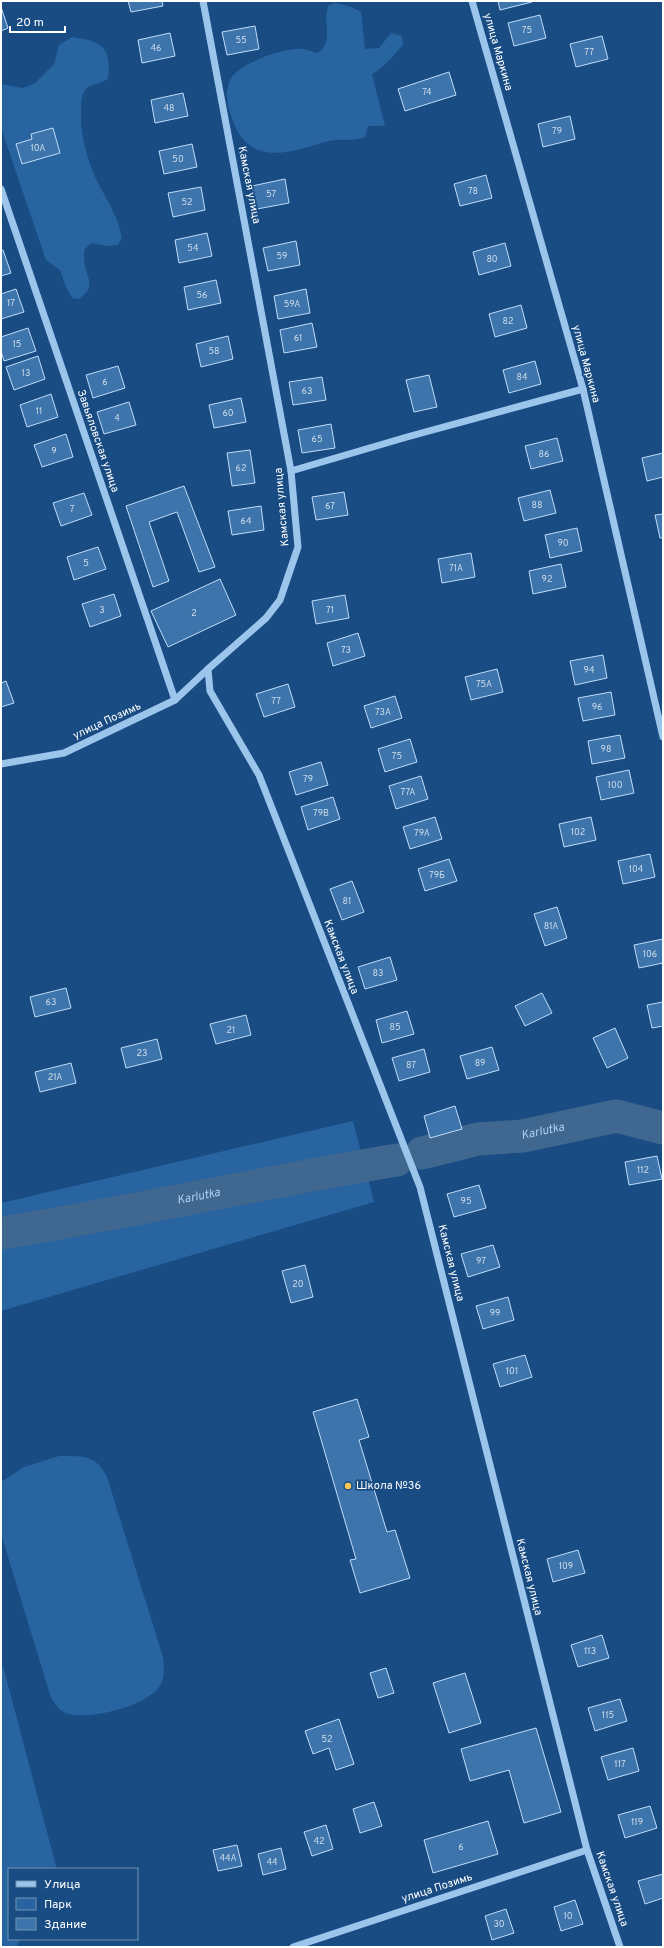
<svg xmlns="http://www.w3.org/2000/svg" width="664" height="1948" font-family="Overpass,sans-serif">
  <rect width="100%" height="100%" fill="#184c83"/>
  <g fill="#2764a0">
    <path d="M336,3L349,6L361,12L365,49L379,48L391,33L402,36L403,44C396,54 383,68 372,74L385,126H368L365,137C353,142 341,138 329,141C306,147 281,158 258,150C245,145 237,133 233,121C228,109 224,93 230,80C238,63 285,47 303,49C308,50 313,52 318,53C335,40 321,21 329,5Z"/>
    <path d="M72,37C102,41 112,47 108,79C102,83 93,84 88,87C81,93 81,102 81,110C80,136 88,164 100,187C110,205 118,217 122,238L118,245L107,246L91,243L84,250C84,255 84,261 85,266C89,282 95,287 79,299L72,298L66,287L60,270L46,260L1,128V84L22,88L34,84L54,64L59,45Z"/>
    <polygon points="353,1121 374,1202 1,1311 1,1203"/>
    <path d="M59,1456C82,1456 97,1455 107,1477L163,1657C164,1666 165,1676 161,1684C149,1706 91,1720 69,1714C60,1712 56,1705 51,1698L1,1534V1482L24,1467Z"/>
    <polygon points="1,1666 3,1666 56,1866 55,1869 9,1869 9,1939 20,1939 17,1947 1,1947"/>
  </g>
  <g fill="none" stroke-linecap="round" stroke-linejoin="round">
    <g stroke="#406790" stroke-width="33">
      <path id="s1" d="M422,1153L478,1139L523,1136L616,1116L663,1128"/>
      <path id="s2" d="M1,1233C133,1212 264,1182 397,1160"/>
    </g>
  </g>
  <g fill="#3c74ab" stroke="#c1ddf9">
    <polygon points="128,1 162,1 163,6 131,12"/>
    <polygon points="498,1 532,1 532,2 500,10"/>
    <polygon points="1,7 8,28 1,31"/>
    <polygon points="540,15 546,38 514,46 508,23"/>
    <polygon points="255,26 259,49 227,55 222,32"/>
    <polygon points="170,33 175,56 142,63 138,40"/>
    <polygon points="602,36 608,59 576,67 570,44"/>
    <polygon points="449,72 456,95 405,111 398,89"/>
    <polygon points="183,93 188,116 155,123 151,100"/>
    <polygon points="570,116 575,139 543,147 538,124"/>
    <polygon points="53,128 60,153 22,164 16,144 32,139 31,134"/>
    <polygon points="192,144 197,167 164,174 159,151"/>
    <polygon points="486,175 492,198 460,206 454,184"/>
    <polygon points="285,179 289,203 257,209 252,186"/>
    <polygon points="201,187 205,210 173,217 168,193"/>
    <polygon points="207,233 212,256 179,263 175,240"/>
    <polygon points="296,241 300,265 268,271 263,248"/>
    <polygon points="505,243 511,266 479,275 473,252"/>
    <polygon points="3,250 11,273 1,276 1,251"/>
    <polygon points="216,280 221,303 188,310 184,287"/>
    <polygon points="16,289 24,312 1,319 1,294"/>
    <polygon points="306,289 310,313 278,319 274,296"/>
    <polygon points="521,305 527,328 495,337 489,314"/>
    <polygon points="312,323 317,347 284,353 280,330"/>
    <polygon points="28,328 36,351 4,361 1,351 1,337"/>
    <polygon points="228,336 233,359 201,367 196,344"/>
    <polygon points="38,356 45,379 14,390 6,367"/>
    <polygon points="535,361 541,384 509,393 503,370"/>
    <polygon points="118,366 125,388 93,398 86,375"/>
    <polygon points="429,375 437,407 414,412 406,380"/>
    <polygon points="322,377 326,400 293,405 289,382"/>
    <polygon points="51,394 58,417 27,427 20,405"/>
    <polygon points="241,398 246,422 214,428 209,405"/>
    <polygon points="129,402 136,425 104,434 97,412"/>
    <polygon points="331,424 335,448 302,453 298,430"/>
    <polygon points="66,434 73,457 42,467 34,445"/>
    <polygon points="557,438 563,461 531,469 525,446"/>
    <polygon points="250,450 255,483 232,486 227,453"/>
    <polygon points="663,453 663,477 647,481 642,458"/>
    <polygon points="184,486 215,567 199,572 177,512 149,522 169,581 153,587 126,506"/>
    <polygon points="550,490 556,513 524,521 518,498"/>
    <polygon points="344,492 348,515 316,520 312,497"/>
    <polygon points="84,493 92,515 61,526 53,503"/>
    <polygon points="261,506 264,530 232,535 228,511"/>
    <polygon points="663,514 663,538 660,538 655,515"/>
    <polygon points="577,528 582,551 550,558 545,535"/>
    <polygon points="98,547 106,569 74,580 67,557"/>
    <polygon points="471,553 475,577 442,583 438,559"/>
    <polygon points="561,564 566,587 533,594 529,571"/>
    <polygon points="220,579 236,615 168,647 151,611"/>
    <polygon points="114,594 121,616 90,627 82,604"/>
    <polygon points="345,595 349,618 316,624 312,601"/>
    <polygon points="358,633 365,656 333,666 327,643"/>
    <polygon points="603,655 607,678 575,685 570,661"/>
    <polygon points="497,669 503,692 471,700 465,677"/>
    <polygon points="6,681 14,703 1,707 1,683"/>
    <polygon points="288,684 295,707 264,717 256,694"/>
    <polygon points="611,692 615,715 583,721 578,698"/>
    <polygon points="395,696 402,718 371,728 364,706"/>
    <polygon points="620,735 625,758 592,764 588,741"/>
    <polygon points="410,739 417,762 385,772 378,749"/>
    <polygon points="321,762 328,785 296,795 289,772"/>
    <polygon points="629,770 634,793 601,800 596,777"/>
    <polygon points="421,776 428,799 396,809 389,786"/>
    <polygon points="333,797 340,819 308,830 301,807"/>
    <polygon points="435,817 442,839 410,849 403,827"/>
    <polygon points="591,817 596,840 564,847 559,824"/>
    <polygon points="650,854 655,877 623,884 618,861"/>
    <polygon points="449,859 457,881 425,891 418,869"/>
    <polygon points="352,881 364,912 342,920 330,889"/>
    <polygon points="557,907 567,938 545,946 534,914"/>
    <polygon points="663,939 663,963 639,968 634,945"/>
    <polygon points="390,957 397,980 365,989 358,967"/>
    <polygon points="66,988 71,1008 35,1017 30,997"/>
    <polygon points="542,993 552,1013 525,1026 515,1006"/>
    <polygon points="663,1002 663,1026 652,1028 647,1005"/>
    <polygon points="407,1011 414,1034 382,1043 376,1020"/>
    <polygon points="246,1015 251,1035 216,1044 210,1024"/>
    <polygon points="615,1028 628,1058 607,1068 593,1038"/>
    <polygon points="157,1039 162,1059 126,1068 121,1048"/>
    <polygon points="492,1047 499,1070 467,1079 460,1056"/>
    <polygon points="424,1049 430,1072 399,1081 392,1058"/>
    <polygon points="71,1063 76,1083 40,1092 35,1072"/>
    <polygon points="455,1106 462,1129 430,1138 424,1116"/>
    <polygon points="657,1156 662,1179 629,1185 625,1162"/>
    <polygon points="479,1185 486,1208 454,1217 447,1194"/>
    <polygon points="493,1245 500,1267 468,1277 461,1254"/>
    <polygon points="305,1265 313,1297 291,1303 282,1271"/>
    <polygon points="508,1297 514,1320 483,1329 476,1306"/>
    <polygon points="525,1355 532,1377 500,1387 493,1364"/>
    <polygon points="357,1399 369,1437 359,1440 387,1532 395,1530 410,1578 360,1593 350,1560 356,1559 313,1412"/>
    <polygon points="578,1550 585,1573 553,1582 547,1559"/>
    <polygon points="602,1635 609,1658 578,1667 571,1645"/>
    <polygon points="386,1668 394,1693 378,1698 370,1673"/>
    <polygon points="465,1673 481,1723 449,1733 433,1683"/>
    <polygon points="620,1699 627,1721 595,1731 588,1708"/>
    <polygon points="339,1719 354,1764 336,1770 329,1748 313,1754 305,1731"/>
    <polygon points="536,1728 561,1812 524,1823 509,1770 470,1781 461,1749"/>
    <polygon points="633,1748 639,1771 608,1780 601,1757"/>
    <polygon points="374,1802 382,1826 360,1833 353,1809"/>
    <polygon points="650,1806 657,1828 625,1838 618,1815"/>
    <polygon points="488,1821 498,1854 433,1873 424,1840"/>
    <polygon points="326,1825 333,1849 312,1856 304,1832"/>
    <polygon points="237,1845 242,1866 218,1871 213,1850"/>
    <polygon points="281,1848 286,1869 263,1875 258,1854"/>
    <polygon points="663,1874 663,1898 645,1904 638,1881"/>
    <polygon points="575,1900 583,1924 561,1931 554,1907"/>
    <polygon points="506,1909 514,1933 492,1940 485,1916"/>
  </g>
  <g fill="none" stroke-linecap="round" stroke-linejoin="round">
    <g stroke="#9cc5ec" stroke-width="7">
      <polyline points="203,1 291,471 298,547 280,600 266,618 208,669 210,691 259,775 420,1187 587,1850 620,1947"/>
      <polyline points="472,1 583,389 663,737"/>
      <polyline points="1,189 175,700"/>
      <polyline points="291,471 407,437 583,389"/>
      <polyline points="1,764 64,753 175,700 208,669"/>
      <polyline points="293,1947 587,1850"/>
    </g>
  </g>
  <circle fill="#ffc657" stroke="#184c83" stroke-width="1.5" cx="348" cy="1486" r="4"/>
  <g text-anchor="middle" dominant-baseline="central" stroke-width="3.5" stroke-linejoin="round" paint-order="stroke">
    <g font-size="9" fill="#cedcea">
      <text x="527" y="30">75</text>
      <text x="241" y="40">55</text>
      <text x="156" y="48">46</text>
      <text x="589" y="52">77</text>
      <text x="427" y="92">74</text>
      <text x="169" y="108">48</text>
      <text x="557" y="131">79</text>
      <text x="38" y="148">10А</text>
      <text x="178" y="159">50</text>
      <text x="473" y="191">78</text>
      <text x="271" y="194">57</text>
      <text x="187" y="202">52</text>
      <text x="193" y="248">54</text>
      <text x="282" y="256">59</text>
      <text x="492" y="259">80</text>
      <text x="202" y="295">56</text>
      <text x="11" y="303">17</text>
      <text x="292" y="304">59А</text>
      <text x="508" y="321">82</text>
      <text x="298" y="338">61</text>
      <text x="17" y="344">15</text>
      <text x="214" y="351">58</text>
      <text x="26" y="373">13</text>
      <text x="522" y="377">84</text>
      <text x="105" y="382">6</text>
      <text x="307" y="391">63</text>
      <text x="39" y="411">11</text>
      <text x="228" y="413">60</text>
      <text x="117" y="418">4</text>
      <text x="317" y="439">65</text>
      <text x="54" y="451">9</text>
      <text x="544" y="454">86</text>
      <text x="241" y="468">62</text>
      <text x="537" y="505">88</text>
      <text x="330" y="506">67</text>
      <text x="72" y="509">7</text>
      <text x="246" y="521">64</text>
      <text x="563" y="543">90</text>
      <text x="86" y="563">5</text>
      <text x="456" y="568">71А</text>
      <text x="547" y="579">92</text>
      <text x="102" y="610">3</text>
      <text x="330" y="610">71</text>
      <text x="194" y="613">2</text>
      <text x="346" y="650">73</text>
      <text x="589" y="670">94</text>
      <text x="484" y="684">75А</text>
      <text x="276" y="701">77</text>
      <text x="597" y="707">96</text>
      <text x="383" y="712">73А</text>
      <text x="606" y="749">98</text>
      <text x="397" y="756">75</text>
      <text x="308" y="779">79</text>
      <text x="615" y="785">100</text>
      <text x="408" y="792">77А</text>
      <text x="321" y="813">79В</text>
      <text x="578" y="832">102</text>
      <text x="422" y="833">79А</text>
      <text x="636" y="869">104</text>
      <text x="437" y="875">79Б</text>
      <text x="347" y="901">81</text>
      <text x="551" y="926">81А</text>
      <text x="650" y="954">106</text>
      <text x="378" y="973">83</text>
      <text x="51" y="1002">63</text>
      <text x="395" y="1027">85</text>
      <text x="231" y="1030">21</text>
      <text x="142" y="1053">23</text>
      <text x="480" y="1063">89</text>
      <text x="411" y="1065">87</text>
      <text x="55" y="1077">21А</text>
      <text x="643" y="1170">112</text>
      <text x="466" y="1201">95</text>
      <text x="481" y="1261">97</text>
      <text x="298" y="1284">20</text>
      <text x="495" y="1313">99</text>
      <text x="512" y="1371">101</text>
      <text x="566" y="1566">109</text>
      <text x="590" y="1651">113</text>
      <text x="608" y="1715">115</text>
      <text x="327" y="1739">52</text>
      <text x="620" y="1764">117</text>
      <text x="637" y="1822">119</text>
      <text x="319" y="1841">42</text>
      <text x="461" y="1847">6</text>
      <text x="228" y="1858">44А</text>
      <text x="272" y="1862">44</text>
      <text x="568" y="1916">10</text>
      <text x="499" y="1924">30</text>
    </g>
    <g font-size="11" fill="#fff" stroke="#184c83">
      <text transform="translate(498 52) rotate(74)">улица Маркина</text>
      <text transform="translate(249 185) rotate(79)">Камская улица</text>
      <text transform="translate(586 364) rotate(75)">улица Маркина</text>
      <text transform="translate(98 441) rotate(71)">Завьяловская улица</text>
      <text transform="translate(282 507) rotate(-95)">Камская улица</text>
      <text transform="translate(107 721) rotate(-25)">улица Позимь</text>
      <text transform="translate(341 957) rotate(69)">Камская улица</text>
      <text transform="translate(451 1263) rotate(76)">Камская улица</text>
      <text transform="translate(529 1577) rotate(76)">Камская улица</text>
      <text transform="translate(437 1888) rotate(-18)">улица Позимь</text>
      <text transform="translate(612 1889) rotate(71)">Камская улица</text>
    </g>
    <g font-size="11" fill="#fff" stroke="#184c83" text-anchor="start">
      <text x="356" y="1486">Школа №36</text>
    </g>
    <g font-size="12" font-style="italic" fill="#a8cef4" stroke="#184c83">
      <text stroke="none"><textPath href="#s1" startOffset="123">Karlutka</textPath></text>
      <text stroke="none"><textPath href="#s2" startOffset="201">Karlutka</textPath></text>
    </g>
  </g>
  <rect width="664" height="1948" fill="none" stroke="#ffffff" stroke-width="4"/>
  <rect x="8" y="1868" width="130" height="72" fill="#184c83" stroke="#7494b5"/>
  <rect x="16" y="1881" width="20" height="6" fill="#9cc5ec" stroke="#7494b5"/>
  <text x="44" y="1888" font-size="12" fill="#ffffff">Улица</text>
  <rect x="16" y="1898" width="20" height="12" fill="#2764a0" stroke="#7494b5"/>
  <text x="44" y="1908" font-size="12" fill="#ffffff">Парк</text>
  <rect x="16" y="1918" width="20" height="12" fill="#3c74ab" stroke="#7494b5"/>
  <text x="44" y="1928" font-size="12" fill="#ffffff">Здание</text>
  <path d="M10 26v6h55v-6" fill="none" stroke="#ffffff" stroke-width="2"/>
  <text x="16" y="26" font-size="12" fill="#ffffff" stroke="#184c83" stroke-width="3" paint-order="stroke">20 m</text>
</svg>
